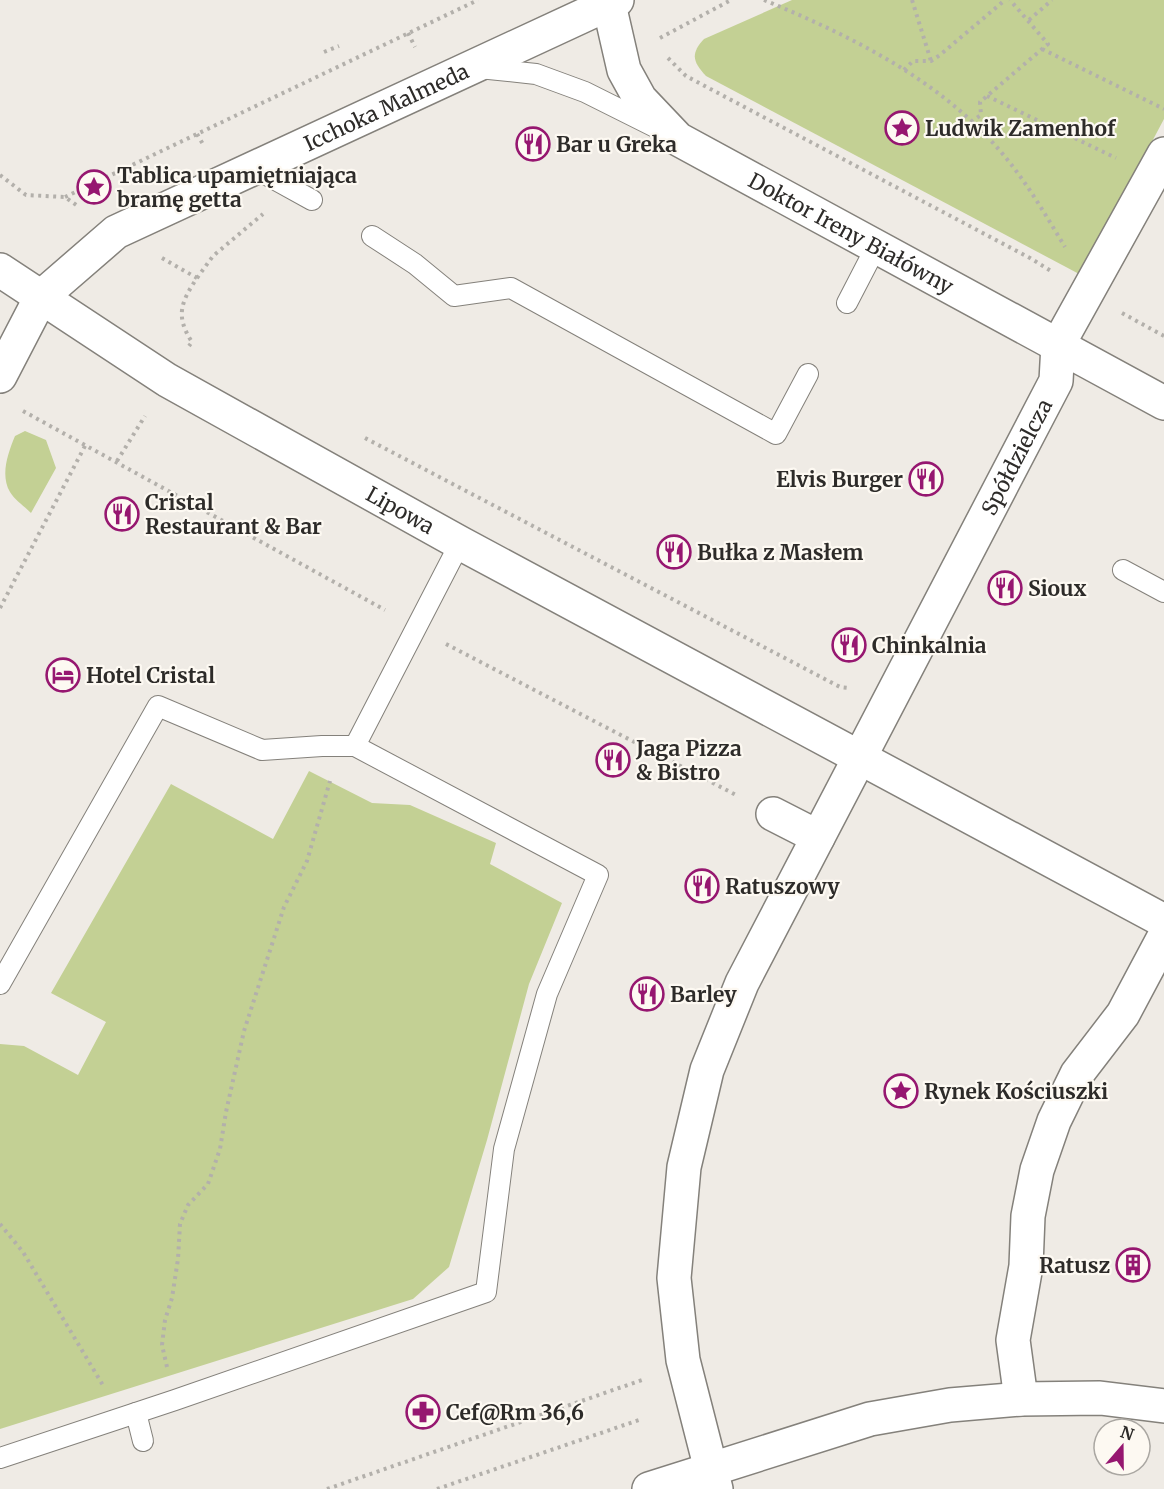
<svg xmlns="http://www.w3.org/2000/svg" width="1164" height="1489" font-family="Merriweather,serif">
  <rect width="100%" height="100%" fill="#efebe5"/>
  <g fill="#c3d094">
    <path d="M792,0H1164V119L1081,275L706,76C693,62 690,54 704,39Z"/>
    <path d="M25,431L46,440L56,468L31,513C24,506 15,500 10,492C0,475 8,453 15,436Z"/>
    <polygon points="309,771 372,803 410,805 496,843 490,864 562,903 529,984 487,1140 449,1267 413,1299 0,1429 0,1044 24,1046 78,1075 106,1022 51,993 171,784 273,839"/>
  </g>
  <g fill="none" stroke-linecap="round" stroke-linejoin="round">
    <defs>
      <g id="lane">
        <polyline points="479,68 536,74 585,92 657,128"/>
        <polyline points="254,168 312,200"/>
        <polyline points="372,236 415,264 454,296 511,288 776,434 808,374"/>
        <polyline points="847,303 876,247"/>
        <polyline points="1123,570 1164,592"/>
        <polyline points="0,984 158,706 262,750 322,746 355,746"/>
        <polyline points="136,1413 143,1441"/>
        <polyline points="0,1458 175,1400 486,1292 504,1149 547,994 598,875 355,746 460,543"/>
      </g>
      <g id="street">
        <path id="s1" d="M608,0L624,70L640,99L678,139L1164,403"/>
        <path id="s2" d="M41,297L167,380L460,543L1164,921"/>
        <polyline points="773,814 818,837"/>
        <polyline points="1021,1399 1013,1340 1026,1266 1028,1216 1037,1170 1054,1121 1077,1074 1123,1014 1164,937"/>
        <polyline points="649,1489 870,1419 950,1405 1021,1399 1100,1398 1164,1406"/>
        <path id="s3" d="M716,1489L683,1360L674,1278L684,1167L707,1070L742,983L1056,381L1058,345L1164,154"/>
      </g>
      <g id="secondary">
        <polyline points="0,270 41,297"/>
        <path id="s4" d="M0,376L41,297L116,232L617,0"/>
      </g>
    </defs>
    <use href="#lane" stroke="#84817b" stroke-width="22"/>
    <use href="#street" stroke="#84817b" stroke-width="36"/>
    <use href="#secondary" stroke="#84817b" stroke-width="36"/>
    <g stroke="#b3b0ab" stroke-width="4" stroke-dasharray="3 4.5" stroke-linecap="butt">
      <path d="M764,0C851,36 939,79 1001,152C1026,181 1045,214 1065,247"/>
      <polyline points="912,0 931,61"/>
      <polyline points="1029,20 1052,0"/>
      <polyline points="408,33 415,47"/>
      <polyline points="660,38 731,0"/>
      <polyline points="1042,49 1164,109"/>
      <polyline points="324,52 339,46"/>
      <polyline points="668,58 686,76 701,84 1030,258 1051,271"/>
      <polyline points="904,70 913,61 931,61 940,55 1005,0"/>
      <polyline points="987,96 1116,158"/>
      <polyline points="971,122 981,115 980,102 1048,44 1010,0"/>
      <polyline points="197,134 204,146"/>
      <polyline points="0,175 26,195 65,197 79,207"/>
      <polyline points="65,197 478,0"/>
      <path d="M162,258L197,278C181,302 175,316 192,342L189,346"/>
      <polyline points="197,278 213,256 263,214"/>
      <polyline points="1122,313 1164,336"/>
      <polyline points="23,411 385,610"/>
      <polyline points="365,438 840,687 849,688"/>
      <polyline points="117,461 145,416"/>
      <polyline points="0,608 86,444"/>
      <polyline points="446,644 738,796"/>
      <polyline points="0,1224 23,1252 104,1387"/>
      <polyline points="167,1367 162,1345 165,1320 172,1298 178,1259 180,1224 188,1205 208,1184 220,1149 226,1112 244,1031 284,907 307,861 330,781"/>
      <polyline points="327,1489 645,1379"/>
      <polyline points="437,1489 639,1420"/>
    </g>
    <use href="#lane" stroke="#fff" stroke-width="20"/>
    <use href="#street" stroke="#fff" stroke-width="33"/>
    <use href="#secondary" stroke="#fff" stroke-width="33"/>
  </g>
  <defs>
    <symbol id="sight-ring" viewBox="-11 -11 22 22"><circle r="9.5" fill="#fdf9f2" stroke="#961770" stroke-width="1.5"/><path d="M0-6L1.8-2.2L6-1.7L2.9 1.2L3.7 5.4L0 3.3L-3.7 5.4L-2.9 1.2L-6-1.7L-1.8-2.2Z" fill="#961770"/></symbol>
    <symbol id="restaurant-ring" viewBox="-11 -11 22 22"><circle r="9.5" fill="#fdf9f2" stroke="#961770" stroke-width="1.5"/><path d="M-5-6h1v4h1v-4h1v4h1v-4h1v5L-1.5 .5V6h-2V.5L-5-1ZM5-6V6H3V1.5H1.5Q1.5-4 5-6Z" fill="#961770"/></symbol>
    <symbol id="hotel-ring" viewBox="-11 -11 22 22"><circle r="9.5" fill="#fdf9f2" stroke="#961770" stroke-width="1.5"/><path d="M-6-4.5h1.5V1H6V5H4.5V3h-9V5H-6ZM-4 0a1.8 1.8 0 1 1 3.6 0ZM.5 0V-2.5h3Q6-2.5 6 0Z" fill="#961770"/></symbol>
    <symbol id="building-ring" viewBox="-11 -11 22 22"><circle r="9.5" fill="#fdf9f2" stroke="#961770" stroke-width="1.5"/><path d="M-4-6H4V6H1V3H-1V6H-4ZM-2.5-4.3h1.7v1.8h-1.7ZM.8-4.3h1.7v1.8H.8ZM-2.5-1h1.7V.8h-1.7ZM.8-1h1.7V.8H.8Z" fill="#961770"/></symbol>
    <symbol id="pharmacy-ring" viewBox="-11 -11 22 22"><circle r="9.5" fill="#fdf9f2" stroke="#961770" stroke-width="1.5"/><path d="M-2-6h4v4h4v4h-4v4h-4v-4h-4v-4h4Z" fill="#961770"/></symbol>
  </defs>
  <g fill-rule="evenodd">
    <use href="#sight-ring" x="883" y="109" width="38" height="38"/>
    <use href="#restaurant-ring" x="514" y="125" width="38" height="38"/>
    <use href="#sight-ring" x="75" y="168" width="38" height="38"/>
    <use href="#restaurant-ring" x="907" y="460" width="38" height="38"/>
    <use href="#restaurant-ring" x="103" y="495" width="38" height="38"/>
    <use href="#restaurant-ring" x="655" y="533" width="38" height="38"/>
    <use href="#restaurant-ring" x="986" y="569" width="38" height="38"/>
    <use href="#restaurant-ring" x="830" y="626" width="38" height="38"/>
    <use href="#hotel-ring" x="44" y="656" width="38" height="38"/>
    <use href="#restaurant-ring" x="594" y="741" width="38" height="38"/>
    <use href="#restaurant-ring" x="683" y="867" width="38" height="38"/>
    <use href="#restaurant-ring" x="628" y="975" width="38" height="38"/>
    <use href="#sight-ring" x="882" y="1072" width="38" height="38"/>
    <use href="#building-ring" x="1114" y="1246" width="38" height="38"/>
    <use href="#pharmacy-ring" x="404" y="1393" width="38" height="38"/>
  </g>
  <g text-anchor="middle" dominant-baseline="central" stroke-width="4.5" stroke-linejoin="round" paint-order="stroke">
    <g font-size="21" fill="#2d2b29" stroke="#fdf9f2">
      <text stroke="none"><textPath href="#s4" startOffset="486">Icchoka Malmeda</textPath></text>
      <text stroke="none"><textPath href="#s1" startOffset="357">Doktor Ireny Białówny</textPath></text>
      <text stroke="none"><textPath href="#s3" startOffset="1114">Spółdzielcza</textPath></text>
      <text stroke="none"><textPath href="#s2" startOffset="418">Lipowa</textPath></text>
    </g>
    <g font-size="21" font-weight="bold" fill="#2d2b29" stroke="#fdf9f2" text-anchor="start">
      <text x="925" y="128">Ludwik Zamenhof</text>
      <text x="556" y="144">Bar u Greka</text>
      <text x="117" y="175">Tablica upamiętniająca<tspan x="117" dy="24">bramę getta</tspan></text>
      <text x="903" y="479" text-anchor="end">Elvis Burger</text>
      <text x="145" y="502">Cristal<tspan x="145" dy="24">Restaurant &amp; Bar</tspan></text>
      <text x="697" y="552">Bułka z Masłem</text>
      <text x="1028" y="588">Sioux</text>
      <text x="872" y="645">Chinkalnia</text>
      <text x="86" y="675">Hotel Cristal</text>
      <text x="636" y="748">Jaga Pizza<tspan x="636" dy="24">&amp; Bistro</tspan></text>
      <text x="725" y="886">Ratuszowy</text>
      <text x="670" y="994">Barley</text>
      <text x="924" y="1091">Rynek Kościuszki</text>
      <text x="1110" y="1265" text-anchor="end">Ratusz</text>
      <text x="446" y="1412">Cef@Rm 36,6</text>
    </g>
  </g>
  <g transform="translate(1122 1447) rotate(20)"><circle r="28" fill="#fdf9f2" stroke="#aaa7a2" stroke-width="1.5"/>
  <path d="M0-4.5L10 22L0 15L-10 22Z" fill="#961770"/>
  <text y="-9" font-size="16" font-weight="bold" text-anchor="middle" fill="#2d2b29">N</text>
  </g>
</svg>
